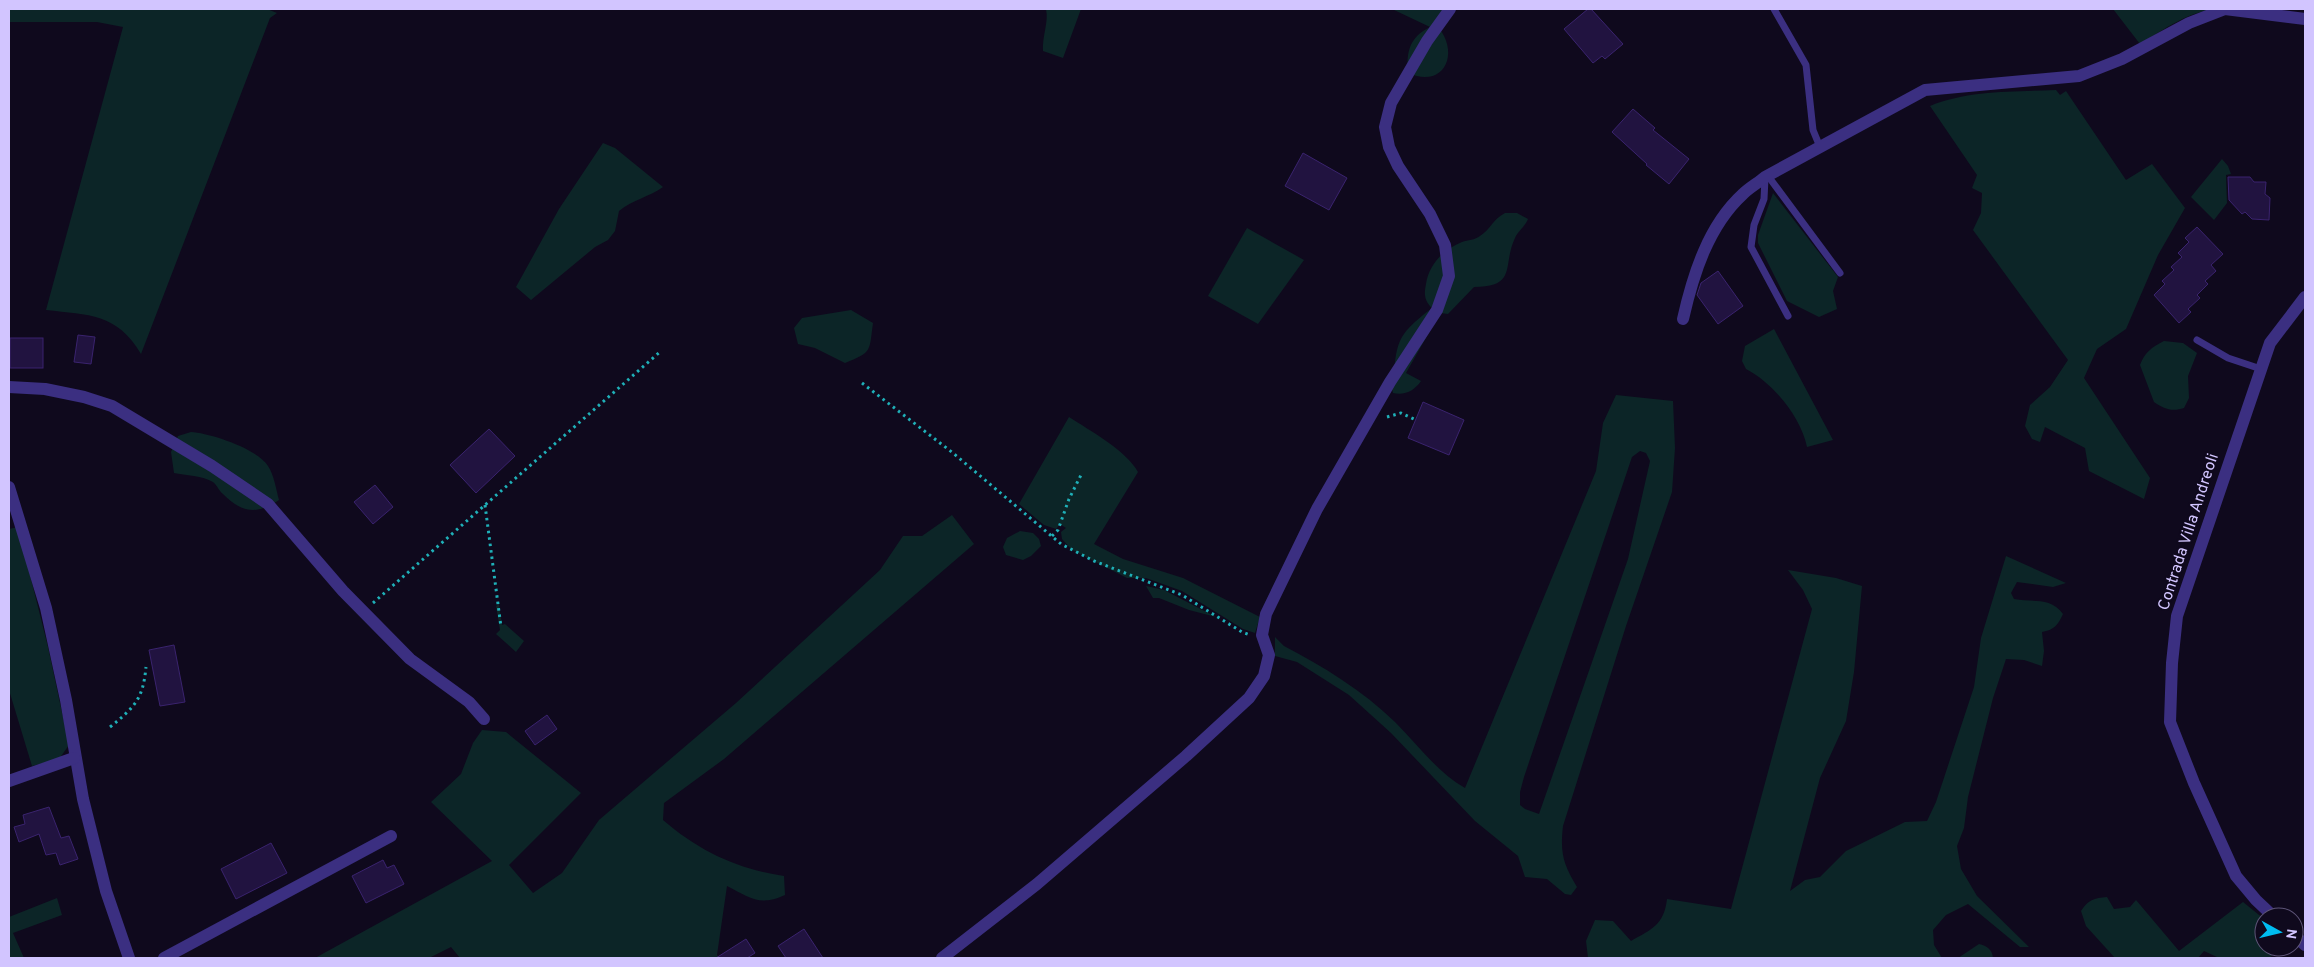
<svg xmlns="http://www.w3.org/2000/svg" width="2314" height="967" font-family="Overpass,sans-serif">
  <rect width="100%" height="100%" fill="#0f091d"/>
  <g fill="#0c2527" fill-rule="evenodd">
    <path d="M9,9H267L277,13L270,18L141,354C117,313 89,315 46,310L123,27L97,22H9Z"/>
    <path d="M1046,9H1081L1063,58L1043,51C1042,36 1049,22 1046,9Z"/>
    <path d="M1392,9H1443L1439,28C1460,55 1443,89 1408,73C1406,51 1410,37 1430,27Z"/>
    <path d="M2113,9H2218C2188,11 2165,29 2140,44Z"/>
    <path d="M2056,90L2060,95L2066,91L2126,180L2152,164L2185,208L2158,255L2126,329L2097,349L2084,378L2150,478L2144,499L2089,471L2085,448L2045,427L2040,442L2032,439L2025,426L2030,405L2050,387L2068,360L1973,230L1981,213L1982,193L1972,188L1977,175L1930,106C1969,90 2014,92 2056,90Z"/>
    <path d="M603,143L615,148L663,187C649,197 632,200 619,211L615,231L608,240L595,247L531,300L516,287L559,209Z"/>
    <polygon points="2222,159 2228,166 2231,174 2226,175 2227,203 2214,220 2191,197"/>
    <polygon points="1773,193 1838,277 1833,291 1837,309 1819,317 1787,301 1758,243 1758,235"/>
    <path d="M1505,213H1517L1528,219C1524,228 1518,231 1515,238C1502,265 1518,287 1474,287L1448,314L1440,313L1406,373L1421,381C1415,390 1405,396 1393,393L1392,389C1398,342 1393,338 1432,308C1424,300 1424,294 1426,284C1429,264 1444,249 1462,242C1468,240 1475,240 1480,236C1491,229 1492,220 1505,213Z"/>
    <polygon points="1247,228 1304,260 1258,324 1208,296"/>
    <path d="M851,310L873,323C869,351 873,352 845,363L815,348L798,344L794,328L802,318Z"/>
    <path d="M1774,329L1833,440L1807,447C1801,417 1773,383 1746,369L1742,361L1745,346Z"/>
    <path d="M2164,341L2183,343L2197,353L2188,376L2189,398L2184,408C2172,412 2164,409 2154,402L2140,365C2145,352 2152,347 2164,341Z"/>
    <path d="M1616,395L1673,401L1675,448L1672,492L1626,626L1563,826C1560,853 1563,864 1577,887L1571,895L1565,894L1547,879L1525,877L1518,856L1475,821L1391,733L1349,695L1297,662L1275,656V637L1284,646C1324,667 1362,690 1395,722C1417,744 1437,772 1465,788L1596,471L1603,423ZM1640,451L1646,453L1650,461L1628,559L1539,814L1525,809L1520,805V792L1524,777L1632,457Z"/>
    <path d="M1069,417C1089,430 1127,451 1138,472L1094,544L1123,559L1183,578L1260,617L1255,633L1243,629L1182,591L1146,578H1127L1072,550L1062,539L1061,532L1066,528L1060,524L1056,529L1044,525L1019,504Z"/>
    <path d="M191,432C210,433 258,449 268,466C274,475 276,489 279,500C257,515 242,513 223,494C219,491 217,485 213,482C203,476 185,475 174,473L171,452L178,436Z"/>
    <path d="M952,515L974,544L724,759L664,803L663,820C699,851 737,869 784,876L785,895C759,907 749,897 727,886L717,955L720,958H460L451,947L429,958H315L492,861L431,802L461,774L473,743L482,730L506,732L581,793L509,865L533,893L562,873L599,820L736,703L880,570L903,536H922Z"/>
    <polygon points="18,527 48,647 69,745 59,759 32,766 9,690 9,529"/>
    <polygon points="1020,531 1033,533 1039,539 1041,546 1031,556 1023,560 1006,555 1003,547 1007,538"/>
    <path d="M2006,556L2066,583L2053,587L2017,582L2011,593L2014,599C2032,603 2050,596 2063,614C2058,625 2054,630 2042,632L2044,651L2042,666L2024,660L2006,659L1993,698L1968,797L1964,828L1957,846L1961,869L1977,896L2029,947H2020L1968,904L1946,915L1933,930L1934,945L1942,958H1588L1586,941L1595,920L1613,921L1631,941C1652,929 1664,925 1667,899L1731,909L1812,609L1803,590L1788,570L1836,578L1862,586L1854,672L1846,721L1820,778L1790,891L1805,880L1820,877L1846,851L1905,822L1927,821L1936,802L1974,687L1981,638Z"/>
    <polygon points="1146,586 1164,590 1216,617 1189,610 1159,598 1153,598"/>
    <polygon points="499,604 502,625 505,624 524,641 516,652 496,634 500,630 496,606"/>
    <path d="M2107,897L2114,909L2130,907L2136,900L2179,951L2243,902L2264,919V947H2281L2269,958H2219L2204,951L2198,958H2115L2086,926L2081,911C2088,900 2094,898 2107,897Z"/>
    <polygon points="57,898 62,915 13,933 24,958 9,958 9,917"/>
    <path d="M1979,944C1987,946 1992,949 1993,958H1958Z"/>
  </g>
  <g fill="#211340" stroke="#3a236e">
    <polygon points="1588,9 1591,9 1623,44 1605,59 1602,56 1593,63 1564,29"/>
    <polygon points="1633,109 1655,128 1653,130 1689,159 1669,184 1646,165 1647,164 1612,132"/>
    <polygon points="1303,153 1347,178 1329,210 1285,186"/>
    <polygon points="2228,177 2250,177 2254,182 2266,182 2265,194 2270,198 2269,220 2252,219 2245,212 2242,214 2229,200"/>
    <polygon points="2197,227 2223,254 2211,265 2216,271 2205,281 2208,284 2197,295 2200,298 2188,309 2191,312 2179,323 2154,295 2165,284 2162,281 2174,270 2171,267 2182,257 2178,253 2189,242 2185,238"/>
    <polygon points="1718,271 1743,306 1718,324 1697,295 1701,283"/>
    <polygon points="78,335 95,337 91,364 74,362"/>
    <rect x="10" y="338" width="33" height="30"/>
    <polygon points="1423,402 1464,420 1449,455 1408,438"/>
    <polygon points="489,429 515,456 476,493 450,465"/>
    <polygon points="375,485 393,507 373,524 354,502"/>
    <polygon points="174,645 185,702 160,706 149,650"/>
    <polygon points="547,715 557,729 535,745 525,731"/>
    <polygon points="49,807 61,838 69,836 78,859 60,865 56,853 46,855 39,834 19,842 14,827 25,824 23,815"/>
    <polygon points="271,843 287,873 236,899 221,869"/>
    <polygon points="383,860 387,868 394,865 404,884 366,903 352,876"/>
    <polygon points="804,929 823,958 786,958 778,946"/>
    <polygon points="746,939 755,953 747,958 716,958"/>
  </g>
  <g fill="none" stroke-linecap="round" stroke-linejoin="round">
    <g stroke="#1fb0b8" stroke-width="3" stroke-dasharray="2.5 4" stroke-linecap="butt">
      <polyline points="862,383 953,453 1061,544 1094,561 1182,595 1242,632 1250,635"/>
      <polyline points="1387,417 1401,413 1416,420"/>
      <polyline points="485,505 501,627"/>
      <polyline points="1052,536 1058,530 1069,499 1081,475"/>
      <polyline points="373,603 661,351"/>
      <path d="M110,727C135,707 143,699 146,667"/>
    </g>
    <g stroke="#3b2f81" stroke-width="7">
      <polyline points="1774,9 1806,65 1813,130 1820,147"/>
      <polyline points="1768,176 1840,273"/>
      <polyline points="1765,178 1764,199 1754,225 1751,247 1788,316"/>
      <polyline points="2197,340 2228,358 2261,369"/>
    </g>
    <g stroke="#3b2f81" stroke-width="12">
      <path d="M1683,319C1693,275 1708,226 1743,194C1749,188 1758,183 1765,177L1925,90L2079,76L2122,59L2189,23L2225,9L2305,19"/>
      <polyline points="9,387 45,389 84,397 112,406 212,466 268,504 343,591 410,659 469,702 484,719"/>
      <polyline points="9,487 46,608 66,700 83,799 106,891 129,958"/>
      <polyline points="9,781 74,758"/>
      <polyline points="2274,917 2256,900 2236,876 2194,783 2170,722 2172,663 2177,616 2270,343 2305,297"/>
      <polyline points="2294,935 2305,945"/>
      <polyline points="164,958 391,836"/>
      <polyline points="942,958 1037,884 1186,756 1249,698 1264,676 1269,655 1262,635 1266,614 1317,509 1390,382 1437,310 1449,276 1445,245 1430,214 1398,166 1389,147 1385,127 1391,103 1427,41 1450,9"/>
    </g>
  </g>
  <g text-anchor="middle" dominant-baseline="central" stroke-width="4" stroke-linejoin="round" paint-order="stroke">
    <g font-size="16" fill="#d2c5ff" stroke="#0f091d">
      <text transform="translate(2189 532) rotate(-72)">Contrada Villa Andreoli</text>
    </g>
  </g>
  <rect width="2314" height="967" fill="none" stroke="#d2c5ff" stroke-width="20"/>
  <g transform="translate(2279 932) rotate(98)"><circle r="24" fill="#0f091d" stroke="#5d5477"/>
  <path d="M0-4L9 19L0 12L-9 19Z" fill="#00bcf0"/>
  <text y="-8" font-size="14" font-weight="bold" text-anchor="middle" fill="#d2c5ff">N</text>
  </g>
</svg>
